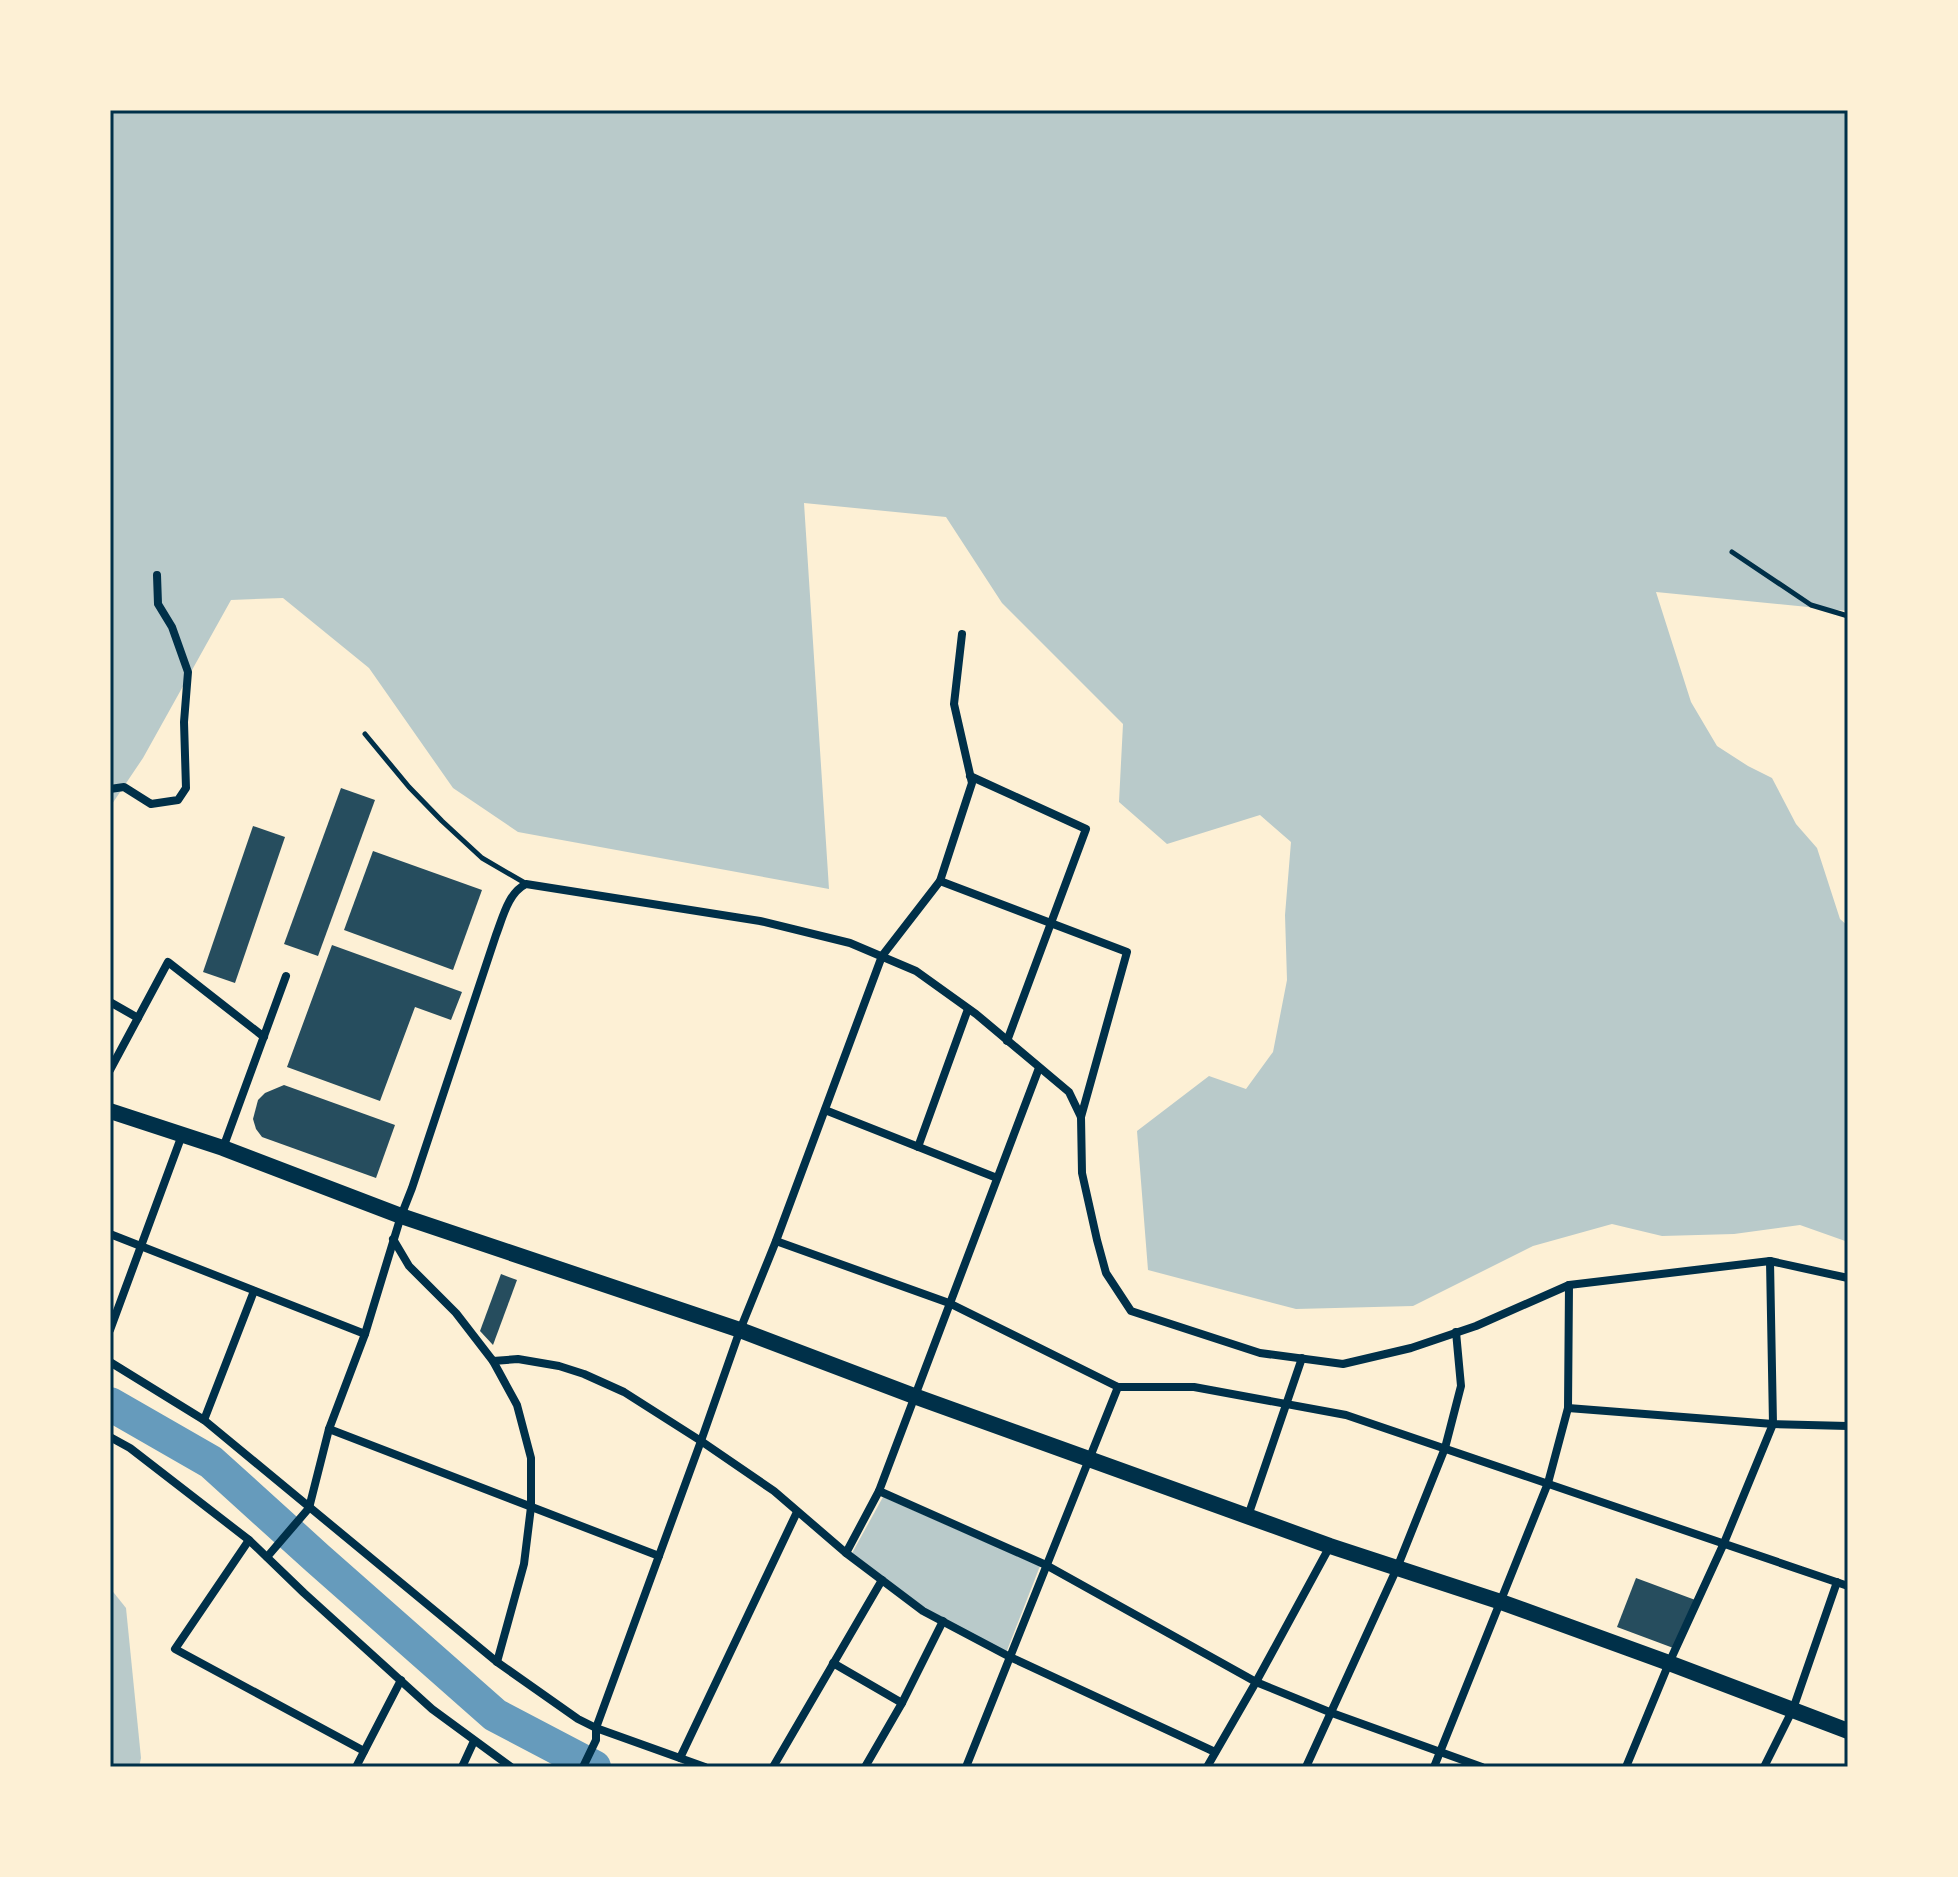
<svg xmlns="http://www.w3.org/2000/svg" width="1958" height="1877" font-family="'Playfair Display',serif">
  <rect width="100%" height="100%" fill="#fdf0d5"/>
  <g fill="#b9caca">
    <polygon points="110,110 1848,110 1848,611 1656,592 1691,702 1717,746 1748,766 1772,778 1796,824 1817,848 1840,919 1848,926 1848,1242 1800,1225 1734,1234 1662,1236 1612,1224 1533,1246 1413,1306 1296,1309 1148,1270 1137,1131 1209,1076 1246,1089 1273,1052 1287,980 1285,915 1291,842 1260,815 1167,844 1119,802 1123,724 1002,603 946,517 804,503 829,889 518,832 453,788 369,668 283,598 231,600 143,758 110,807"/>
    <polygon points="883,1497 1040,1566 1006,1653 938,1617 851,1555"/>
    <polygon points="110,1588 126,1608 141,1758 139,1767 110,1767"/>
  </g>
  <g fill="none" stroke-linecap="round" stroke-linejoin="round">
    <polyline stroke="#669bbc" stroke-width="34" points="110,1404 211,1462 317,1558 495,1715 594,1767"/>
  </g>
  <g fill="#264d5e">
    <polygon points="341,788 375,800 318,956 284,944"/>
    <polygon points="253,826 285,837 235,983 203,972"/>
    <polygon points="373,851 482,890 453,970 344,930"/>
    <polygon points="332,945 462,992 451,1020 415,1007 380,1101 287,1067"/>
    <polygon points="284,1085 395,1125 376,1178 262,1137 256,1129 253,1119 258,1100 265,1093"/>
    <polygon points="501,1274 517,1280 493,1345 480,1331"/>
    <polygon points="1636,1578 1698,1601 1676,1649 1617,1627"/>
  </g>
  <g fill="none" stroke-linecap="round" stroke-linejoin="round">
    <g stroke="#003049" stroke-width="5">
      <polyline points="1732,552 1811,605 1848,616"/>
      <polyline points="365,734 409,787 442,821 482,858 525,883"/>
    </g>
    <g stroke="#003049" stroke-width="8">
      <polyline points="970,776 1086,829 1007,1041"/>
      <polyline points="110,789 124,787 151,804 178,800 186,788 184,722 188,672 172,627 158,604 157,575"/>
      <polyline points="940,881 1127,952 1081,1117"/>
      <polyline points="110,1002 138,1018"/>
      <polyline points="1039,1068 879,1491 1046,1565 1256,1682 1332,1713 1482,1767"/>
      <polyline points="110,1070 168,962 264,1037"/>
      <polyline points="825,1110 997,1178"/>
      <polyline points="918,1147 968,1009"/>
      <polyline points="223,1148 286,976"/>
      <polyline points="110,1234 365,1334"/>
      <polyline points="393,1239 409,1266 456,1313 493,1361 518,1359 559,1366 584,1374 624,1392 701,1441 774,1491 846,1553 923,1611 1010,1657 1215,1752"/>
      <polyline points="776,1241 949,1303 1118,1387 1194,1387 1346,1415 1848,1586"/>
      <polyline points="110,1330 182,1135"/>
      <polyline points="493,1361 517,1405 531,1458 531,1507 524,1564 497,1662"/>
      <polyline points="110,1362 204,1420 497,1662 578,1719 596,1728 705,1767"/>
      <polyline points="1568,1408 1773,1424 1848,1426"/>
      <polyline points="204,1420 254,1291"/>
      <polyline points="329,1429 659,1556"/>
      <polyline points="110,1437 130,1448 249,1540 304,1593 432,1709 511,1767"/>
      <polyline points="1248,1516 1302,1358"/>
      <polyline points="249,1540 175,1649 364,1751"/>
      <polyline points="846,1553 879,1491"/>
      <path d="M267,1557L309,1508L329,1429L365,1334L401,1216L412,1188L496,935C503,917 508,893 526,884L760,921L850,943L916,971L976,1014L1069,1092L1081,1117L1082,1173L1097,1240L1106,1273L1131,1311L1260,1353L1343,1364L1411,1348L1476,1326L1569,1285L1770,1261L1848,1278"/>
      <polyline points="833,1663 902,1703"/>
      <polyline points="680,1758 797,1512"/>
      <polyline points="356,1767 401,1680"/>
      <polyline points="462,1767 474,1741"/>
      <polyline points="583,1767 596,1740 596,1728 701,1441 740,1330 776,1241 882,956 940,881 972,783 954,704 962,634"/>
      <polyline points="773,1767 882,1580"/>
      <polyline points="865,1767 902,1703 943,1621"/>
      <polyline points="966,1767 1118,1387"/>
      <polyline points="1207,1767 1256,1682 1330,1546"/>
      <polyline points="1306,1767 1397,1568 1445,1448 1461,1386 1456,1332"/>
      <polyline points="1434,1767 1548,1483 1568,1408 1569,1285"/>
      <polyline points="1626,1767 1669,1663 1724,1543 1773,1424 1770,1261"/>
      <polyline points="1764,1767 1793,1709 1837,1582"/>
    </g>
    <polyline stroke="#003049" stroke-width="16" points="110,1111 223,1148 401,1216 740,1330 914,1396 1330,1546 1501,1602 1669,1663 1848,1731"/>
  </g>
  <rect width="1958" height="1877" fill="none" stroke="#fdf0d5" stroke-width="224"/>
  <rect x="112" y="112" width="1734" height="1653" fill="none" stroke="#003049" stroke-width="3"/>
</svg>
